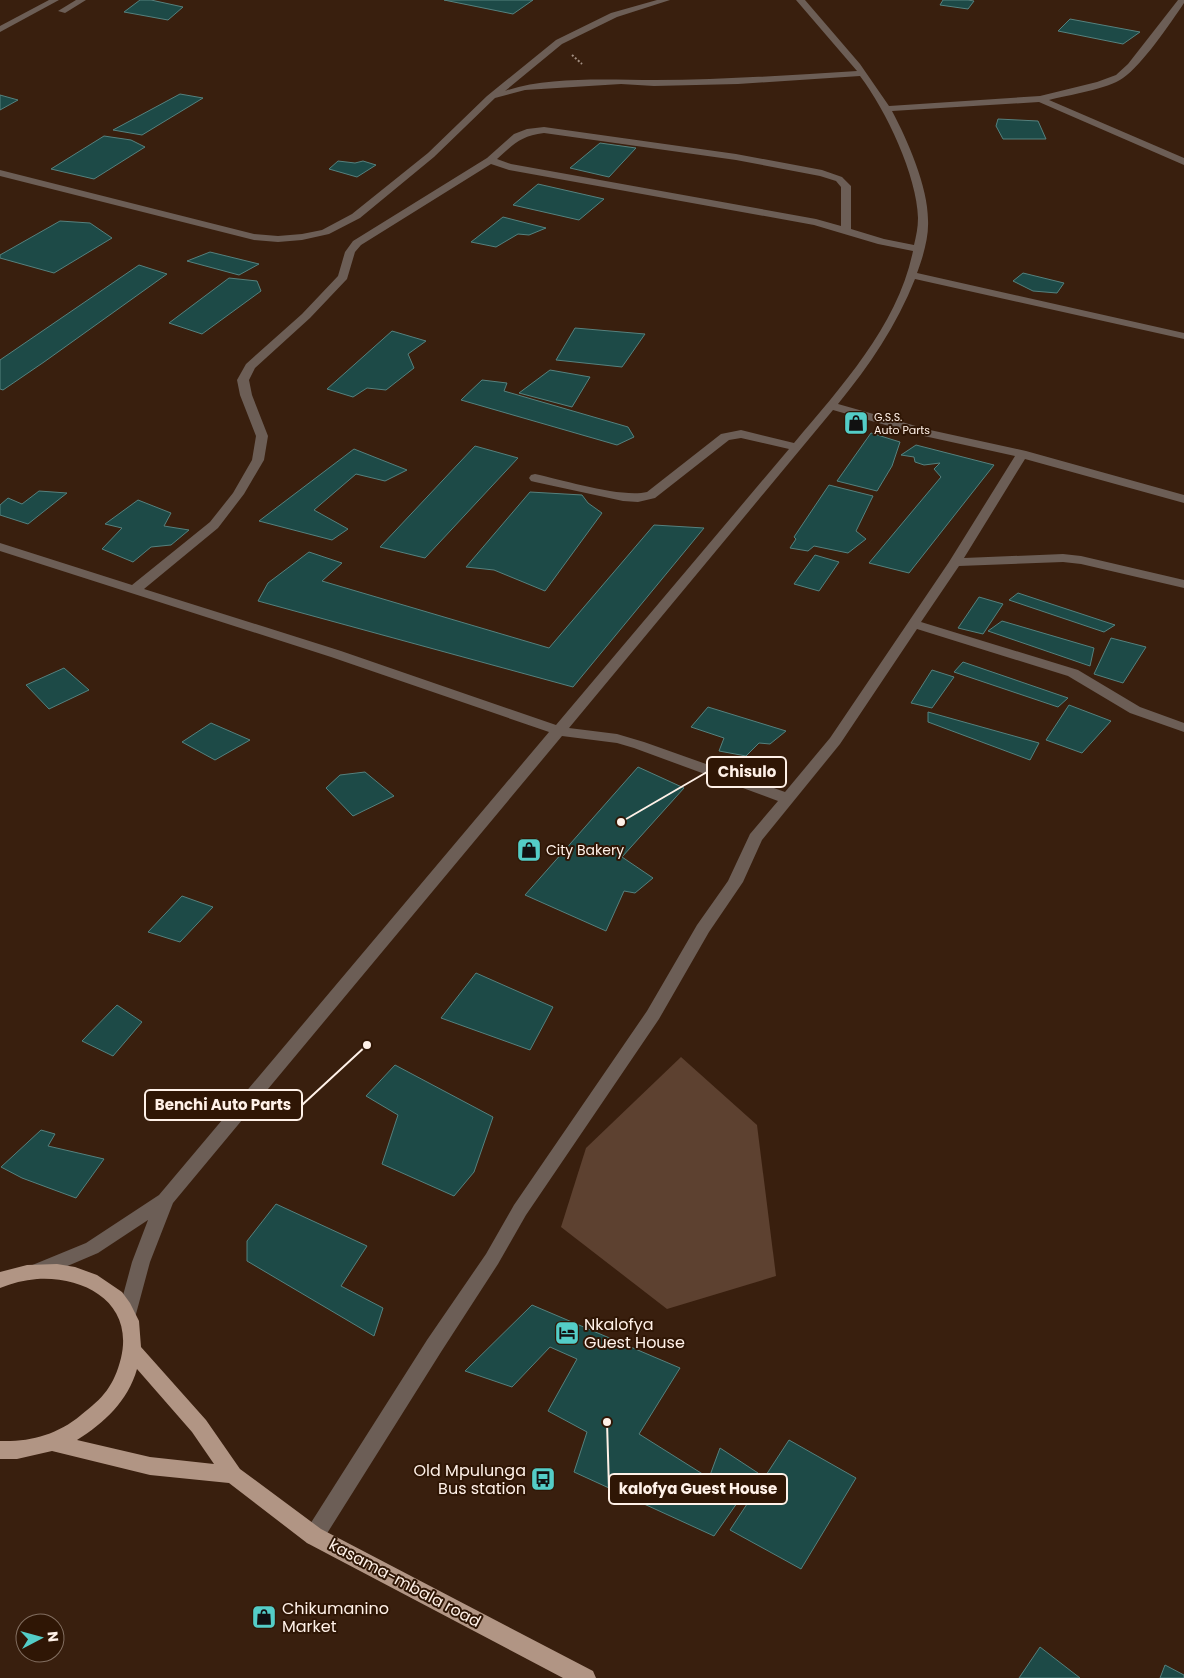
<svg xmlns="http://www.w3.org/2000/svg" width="1184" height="1678" font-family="Poppins,sans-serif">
  <rect width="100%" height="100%" fill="#391f0e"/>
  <polygon fill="#5d4130" points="681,1057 757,1125 776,1276 667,1309 561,1227 586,1148"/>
  <g fill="#1d4a47" stroke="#55817e">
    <polygon points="140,0 151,0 183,7 168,20 124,12"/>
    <polygon points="444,0 533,0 513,14"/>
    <polygon points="943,0 968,0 974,1 968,9 940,5"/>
    <polygon points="1070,19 1140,32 1123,44 1058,31"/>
    <polygon points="180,94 203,98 142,135 113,130"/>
    <polygon points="0,95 18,100 0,110"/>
    <polygon points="998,119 1038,121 1046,139 1003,139 996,126"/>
    <polygon points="104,136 131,140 145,147 94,179 51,169"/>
    <polygon points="600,143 636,148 609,177 570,168"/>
    <polygon points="338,161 355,163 363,161 376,165 357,177 329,169"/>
    <polygon points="538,184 604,199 579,220 513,205"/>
    <polygon points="503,217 546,228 529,235 518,234 496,247 471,242"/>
    <polygon points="60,221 90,223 112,238 54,273 0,258 0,255"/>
    <polygon points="210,252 259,264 239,275 187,261"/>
    <polygon points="139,265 167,274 44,362 3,390 0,389 0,360"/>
    <polygon points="1023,273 1064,283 1057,293 1033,291 1013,281"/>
    <polygon points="229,278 257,281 261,291 202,334 169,323"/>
    <polygon points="575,328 645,334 622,367 556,360"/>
    <polygon points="392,331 426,341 408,354 414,368 386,390 367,388 353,397 327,389"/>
    <polygon points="550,370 590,377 572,407 519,393"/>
    <polygon points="482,380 507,383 504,391 628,427 634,437 617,445 461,400"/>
    <polygon points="871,433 900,442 892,466 877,491 837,481"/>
    <polygon points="916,445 994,465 909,573 869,563 941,477 934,469 940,463 924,465 915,462 914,457 901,455"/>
    <polygon points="475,446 518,458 425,558 380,547"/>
    <polygon points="354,449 407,470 385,481 356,474 314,510 348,529 332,540 259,521"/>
    <polygon points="829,485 873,496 856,531 866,539 848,553 814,546 808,551 790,548 796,539 794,537"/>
    <polygon points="39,491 67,493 28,524 0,515 0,505 8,498 22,504"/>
    <polygon points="530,492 582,495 588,503 602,513 545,591 494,570 466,567"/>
    <polygon points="138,500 171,513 164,526 189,530 171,545 151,547 133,562 102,549 122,528 105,524"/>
    <polygon points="654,525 704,528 573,687 258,601 268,583 309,552 342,563 322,581 549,648"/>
    <polygon points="815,555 839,562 819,591 794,584"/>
    <polygon points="1018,593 1115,625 1104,632 1009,600"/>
    <polygon points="979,597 1003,604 983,634 958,628"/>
    <polygon points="1002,621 1094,648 1090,666 988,631"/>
    <polygon points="1111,638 1146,647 1123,683 1094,674"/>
    <polygon points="963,662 1068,698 1058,707 954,672"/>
    <polygon points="64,668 89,690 49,709 26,685"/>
    <polygon points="932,670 954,677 932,708 911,703"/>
    <polygon points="1069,705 1111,721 1082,753 1046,740"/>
    <polygon points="708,707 786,731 770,744 759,743 746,756 719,751 724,738 691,727"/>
    <polygon points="928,712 1039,743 1030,760 928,722"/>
    <polygon points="211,723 250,740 215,760 182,742"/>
    <polygon points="638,767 684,788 622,857 653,878 635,893 624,891 606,931 525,895"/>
    <polygon points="365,772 394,796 353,816 326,788 340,775"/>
    <polygon points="182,896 213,907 180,942 148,932"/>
    <polygon points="476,973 553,1007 530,1050 441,1018"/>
    <polygon points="117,1005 142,1022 113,1056 82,1041"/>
    <polygon points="395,1065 493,1117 474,1172 454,1196 382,1164 398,1115 366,1096"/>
    <polygon points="41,1130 55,1134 48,1146 104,1159 76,1198 22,1178 1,1167"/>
    <polygon points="276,1204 367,1246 341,1286 383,1308 374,1336 247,1261 247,1241"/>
    <polygon points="532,1305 680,1368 639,1434 709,1478 720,1448 758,1473 714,1536 574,1472 587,1432 548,1411 577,1359 550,1347 512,1387 465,1371"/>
    <polygon points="789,1440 856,1478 801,1569 730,1530"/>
    <polygon points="1040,1647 1080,1678 1019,1678"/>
    <polygon points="1165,1665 1184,1675 1184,1678 1160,1678"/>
  </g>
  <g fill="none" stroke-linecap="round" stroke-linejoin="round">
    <polyline stroke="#a28e81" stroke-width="2" stroke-dasharray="2 2" stroke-linecap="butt" points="572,55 582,64"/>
    <g fill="#6c5e56" fill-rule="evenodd">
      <polygon points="49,0 59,0 0,32 0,26"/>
      <polygon points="76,0 86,0 65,13 58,11"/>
      <path d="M657,0H670L617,17L562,44L505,91C548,76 609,80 655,80C723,80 790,75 857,71L796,0H805L860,64L889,106L1040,96L1097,82L1116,75L1128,64L1178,0H1184V3C1170,24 1142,65 1123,78C1108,89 1068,95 1049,100L1184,158V165L1039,102L892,111C908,141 928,187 928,220C929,237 923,257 917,273L1184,333V339L915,279C897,325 869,366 838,404L930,430L1026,451L1184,495V503L1025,459L964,558L1063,554L1081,556L1184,580V588L1081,564L1063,562L959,566L921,622L1078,670L1140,707L1184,723V732L1130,713L1068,676L917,629L840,744L762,840L743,882L709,932L659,1019L526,1215L498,1264L441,1352L321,1543L314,1545L307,1543L304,1536L307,1529L427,1340L486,1254L514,1205L647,1011L697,925L728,881L750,834L778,801L634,748L617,743L562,736L173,1203L150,1262L136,1314L134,1320L127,1322L120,1320L118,1314L132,1262L148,1220L98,1253L44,1276L37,1279L30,1276L28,1271L30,1266L86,1243L159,1195L549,732L331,657L0,551V543L132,585L210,522L233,493L252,460L256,436L240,395L237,380L246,364L302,314L338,276L345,252L353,241L487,158L514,134L527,129L544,127L736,154L822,170L842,177L851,186V229L884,239L914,245C916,236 918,228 918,218C917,176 886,110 860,76L738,84L654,86L621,84L525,90L495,98L434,157L360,218L329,234L302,240L278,242L254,240L0,176V170L254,234L278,236L302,234L322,230L352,214L428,153L487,96L556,40L611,13ZM544,133L736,160L820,176L836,181L841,187V226L816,219L511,164L497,159C514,144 520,136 544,133ZM491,164L509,170L814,225L878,244L913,251C898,325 841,387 794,443L741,430L721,434L647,492C621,498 563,480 535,474L531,475L529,478L531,481L535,482L623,501L638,502L655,498L729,440L741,438L789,449L556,725L341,651L144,589L218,528L244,494L264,460L268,436L252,395L249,380L255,368L310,318L347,279L355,252L361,245ZM833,410L924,436L1015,456L949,562L830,738L785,792L644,742L617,734L569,728Z"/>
    </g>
    <path fill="#b19584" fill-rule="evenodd" d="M57,1264L75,1267L97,1275L122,1292L130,1303L139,1321L141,1347L206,1420L240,1469L321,1529L593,1671L596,1678H563L307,1543L229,1483L150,1475L52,1451L17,1459H0V1441C30,1442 57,1435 81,1415C103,1398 114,1386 121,1358C134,1303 85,1276 37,1279C24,1280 12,1283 0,1288V1272L27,1265ZM137,1369L192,1432L214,1464L150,1457L77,1440C104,1423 128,1401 137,1369Z"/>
  </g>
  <defs>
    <symbol id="shop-square" viewBox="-11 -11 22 22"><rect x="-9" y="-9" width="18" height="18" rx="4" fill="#54cdc7" stroke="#2f1605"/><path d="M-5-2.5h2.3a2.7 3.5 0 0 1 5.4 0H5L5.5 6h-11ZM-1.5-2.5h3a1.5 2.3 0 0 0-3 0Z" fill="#111"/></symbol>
    <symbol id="hotel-square" viewBox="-11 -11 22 22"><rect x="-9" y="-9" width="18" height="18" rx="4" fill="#54cdc7" stroke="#2f1605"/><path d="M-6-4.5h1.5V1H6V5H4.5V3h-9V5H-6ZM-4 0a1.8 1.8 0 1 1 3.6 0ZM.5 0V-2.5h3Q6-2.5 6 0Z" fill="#111"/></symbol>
    <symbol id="bus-square" viewBox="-11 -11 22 22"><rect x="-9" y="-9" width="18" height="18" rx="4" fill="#54cdc7" stroke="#2f1605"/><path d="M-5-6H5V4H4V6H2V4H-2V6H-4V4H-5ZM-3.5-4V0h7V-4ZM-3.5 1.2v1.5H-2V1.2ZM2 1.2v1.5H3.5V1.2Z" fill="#111"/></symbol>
  </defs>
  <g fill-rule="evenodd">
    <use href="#shop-square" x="842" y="409" width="28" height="28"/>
    <use href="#shop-square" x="515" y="836" width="28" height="28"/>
    <use href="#hotel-square" x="553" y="1319" width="28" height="28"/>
    <use href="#bus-square" x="529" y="1465" width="28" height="28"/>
    <use href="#shop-square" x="250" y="1603" width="28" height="28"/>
  </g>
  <g text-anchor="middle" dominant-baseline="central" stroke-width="4" stroke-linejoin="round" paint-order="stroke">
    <g font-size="11" fill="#fff1e8" stroke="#2f1605" text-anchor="start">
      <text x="874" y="417">G.S.S.<tspan x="874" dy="13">Auto Parts</tspan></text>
    </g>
    <g font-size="14" fill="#fff1e8" stroke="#2f1605" text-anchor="start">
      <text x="546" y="850">City Bakery</text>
    </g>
    <g font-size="16" fill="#fff1e8" stroke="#2f1605" text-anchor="start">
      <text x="584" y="1324">Nkalofya<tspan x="584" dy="18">Guest House</tspan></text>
      <text x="526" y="1470" text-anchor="end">Old Mpulunga<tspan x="526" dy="18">Bus station</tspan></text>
      <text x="282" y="1608">Chikumanino<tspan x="282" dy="18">Market</tspan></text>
    </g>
    <g font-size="16" fill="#fff1e8" stroke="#2f1605">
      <text transform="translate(405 1583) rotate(28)">kasama-mbala road</text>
    </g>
  </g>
  <path fill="none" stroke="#fff1e8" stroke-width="2" d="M621 822L707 772M367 1045L302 1105M607 1422L609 1489"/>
  <g fill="#fff1e8" stroke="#2f1605" stroke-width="2">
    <circle cx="621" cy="822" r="5"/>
    <circle cx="367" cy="1045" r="5"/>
    <circle cx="607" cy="1422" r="5"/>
  </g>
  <g fill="#2f1605" stroke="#fff1e8" stroke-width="2">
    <rect x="707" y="757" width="79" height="30" rx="5"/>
    <rect x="145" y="1090" width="157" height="30" rx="5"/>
    <rect x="609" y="1474" width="178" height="30" rx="5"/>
  </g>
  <g font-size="15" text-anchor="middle" font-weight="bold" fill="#fff1e8">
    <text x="747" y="777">Chisulo</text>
    <text x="223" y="1110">Benchi Auto Parts</text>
    <text x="698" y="1494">kalofya Guest House</text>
  </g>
  <g transform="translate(40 1638) rotate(84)"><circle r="24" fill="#2f1605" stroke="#826e60"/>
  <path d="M0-4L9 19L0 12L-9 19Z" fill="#54cdc7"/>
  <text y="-8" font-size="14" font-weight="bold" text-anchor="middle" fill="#fff1e8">N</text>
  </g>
</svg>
